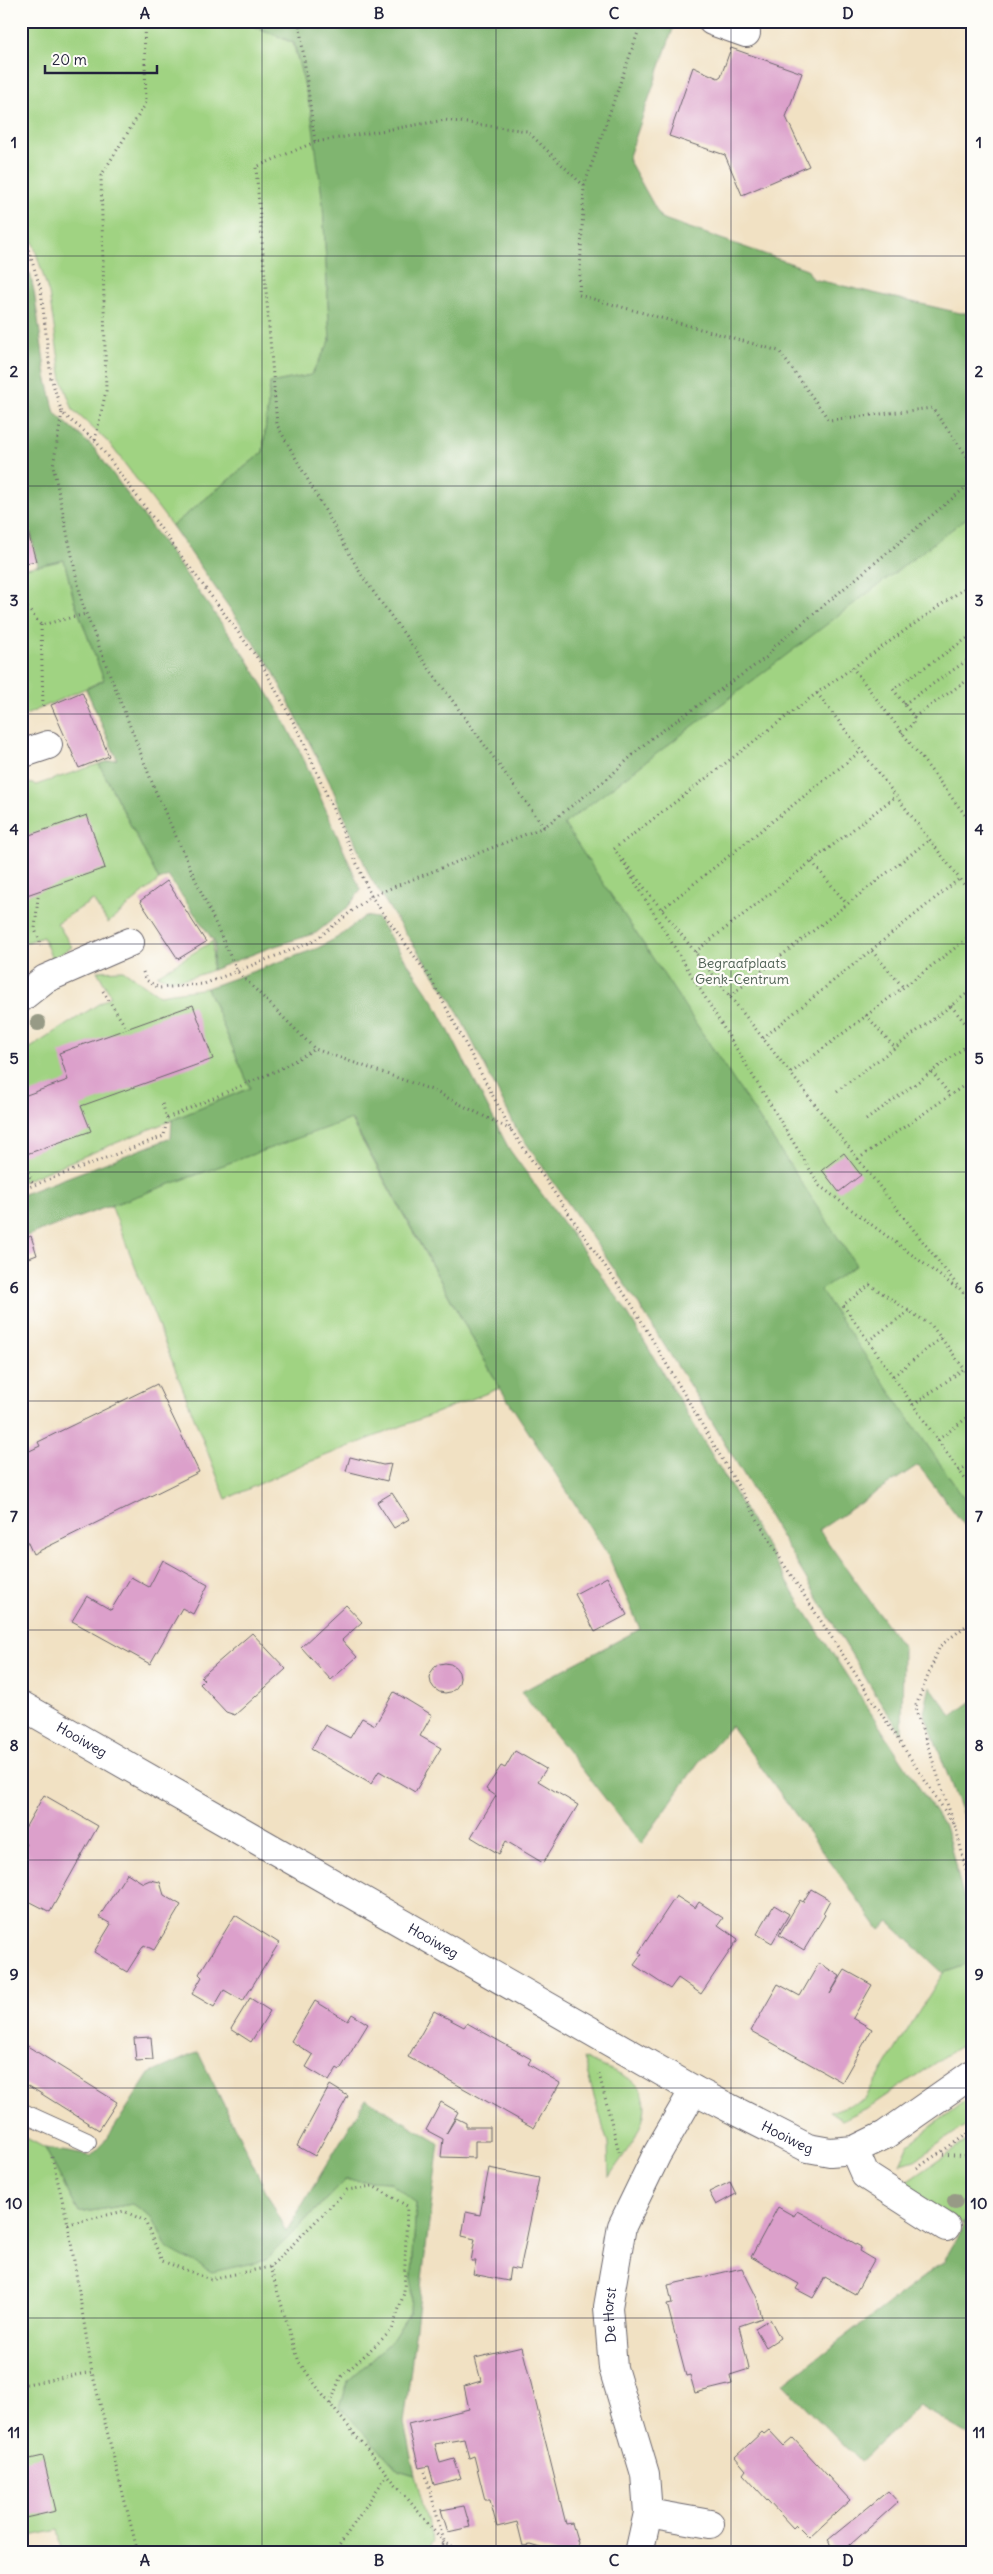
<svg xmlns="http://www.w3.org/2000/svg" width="993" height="2574" font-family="Delius,sans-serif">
  <rect width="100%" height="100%" fill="#fdfcf7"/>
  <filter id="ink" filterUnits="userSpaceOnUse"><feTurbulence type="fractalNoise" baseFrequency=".02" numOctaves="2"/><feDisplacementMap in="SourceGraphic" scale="10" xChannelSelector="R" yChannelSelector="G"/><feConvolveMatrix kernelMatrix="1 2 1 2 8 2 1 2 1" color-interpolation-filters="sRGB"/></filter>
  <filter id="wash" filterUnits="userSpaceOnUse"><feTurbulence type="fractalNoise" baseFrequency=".0096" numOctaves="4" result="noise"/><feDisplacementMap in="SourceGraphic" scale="20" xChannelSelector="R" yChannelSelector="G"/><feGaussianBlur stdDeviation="1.12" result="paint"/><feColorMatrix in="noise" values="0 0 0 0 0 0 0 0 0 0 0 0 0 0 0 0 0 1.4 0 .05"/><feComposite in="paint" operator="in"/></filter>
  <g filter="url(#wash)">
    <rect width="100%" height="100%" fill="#f1e1c3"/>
    <g fill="#a0d382" stroke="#617a5e">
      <polygon points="23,21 242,21 293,43 312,111 323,204 330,341 311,375 270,383 263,452 172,526 109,443 73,410 62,380 49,294 21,204"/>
      <polygon points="972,513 972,1517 432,914"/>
      <polygon points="64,560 74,600 104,680 21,717 21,569"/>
      <polygon points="99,764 159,880 108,923 93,900 57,923 72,947 52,959 43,937 21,944 21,781 36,785"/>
      <path d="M213,941L212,970C195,977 173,984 157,975Z"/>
      <polygon points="123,970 159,995 207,988 250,1088 21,1182 21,1054 111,996 97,971"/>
      <polygon points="350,1119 500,1388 299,1466 226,1499 111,1205"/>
      <polygon points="972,1963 972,2038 869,2107 842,2120 830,2112 864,2100 943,1973"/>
      <path d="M583,2058C596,2065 627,2074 636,2084C662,2112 624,2153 609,2177L608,2144Z"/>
      <polygon points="972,2095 972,2121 915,2160 900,2164 909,2144"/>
      <polygon points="21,2135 45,2148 79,2213 133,2204 153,2218 167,2248 266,2260 345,2180 389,2182 416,2203 410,2312 391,2342 348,2381 398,2470 415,2475 433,2542 426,2553 63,2553 58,2530 21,2538"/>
      <polygon points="972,2137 972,2211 963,2224 903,2185"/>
    </g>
    <g fill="#80b570" stroke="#516c56">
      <polygon points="242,21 658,21 674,26 628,159 661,218 807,269 813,279 960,313 972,313 972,514 564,824 856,1265 820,1290 972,1510 972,1535 918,1465 819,1530 903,1647 902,1734 874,1692 705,1410 639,1305 517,1130 452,1001 398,922 370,877 331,785 271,667 172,526 263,452 270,383 311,375 330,341 323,204 311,112 294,43"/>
      <polygon points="30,273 34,291 46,376 55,413 94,448 246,657 283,718 305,762 361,890 347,908 316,933 269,948 212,970 215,943 168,876 159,880 99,764 117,759 86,689 104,680 74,600 64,560 38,566 21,489 21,275"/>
      <polygon points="365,916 377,918 434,1002 509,1149 622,1304 803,1608 946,1829 972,1930 972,1963 943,1973 889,1922 880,1930 731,1726 698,1763 641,1844 521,1692 640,1629 608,1555 500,1388 351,1119 21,1238 21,1195 171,1138 172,1120 250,1088 207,988 318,948 340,936"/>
      <polygon points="930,1686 952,1716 972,1701 972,1851 965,1821 924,1712"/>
      <polygon points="198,2052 286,2232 366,2099 439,2143 404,2423 415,2475 398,2470 340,2407 348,2381 391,2342 410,2312 416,2203 389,2182 345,2180 266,2260 212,2272 167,2248 153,2218 133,2204 79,2213 45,2148 91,2156 105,2142 149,2074"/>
      <polygon points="972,2211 972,2437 919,2406 860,2462 783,2384 944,2261"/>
    </g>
    <g id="blocks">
      <g fill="#dca0cb">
        <polygon points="731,48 802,73 786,117 809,166 742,195 725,155 669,136 693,67 718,78 721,76"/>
        <polygon points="21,507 36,561 21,564"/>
        <polygon points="82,692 109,756 79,768 51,705"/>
        <polygon points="87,815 105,868 21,897 21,838"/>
        <polygon points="167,881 206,942 178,959 140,901"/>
        <polygon points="193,1005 213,1059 81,1106 91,1131 21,1156 21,1097 68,1080 59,1053"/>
        <polygon points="844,1153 861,1175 839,1192 822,1170"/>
        <polygon points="31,1236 37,1255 21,1261 21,1240"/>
        <polygon points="157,1384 199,1472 33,1554 21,1528 21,1455 40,1446 38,1442"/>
        <polygon points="350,1457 383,1465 391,1464 387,1481 346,1471"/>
        <polygon points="392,1493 409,1519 394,1528 377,1502"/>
        <polygon points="163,1560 208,1585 193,1614 182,1608 150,1664 72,1621 87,1596 111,1610 131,1577 149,1587"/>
        <polygon points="607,1577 627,1615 595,1632 575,1594"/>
        <polygon points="346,1605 362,1622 342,1640 357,1657 331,1680 301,1647"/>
        <polygon points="252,1633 286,1669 235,1715 226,1712 200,1684 204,1680 201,1677"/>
        <circle cx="445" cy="1678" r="15"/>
        <polygon points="394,1692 432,1715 420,1736 441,1748 415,1792 379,1771 371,1784 311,1749 325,1725 350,1738 362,1718 375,1725"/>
        <polygon points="515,1751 546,1769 538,1781 578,1805 543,1863 506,1841 499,1854 471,1837 496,1796 486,1789 501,1766 505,1768"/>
        <polygon points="44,1795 98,1826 50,1912 21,1897 21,1852 26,1844 21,1841 21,1835"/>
        <polygon points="127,1873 143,1883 150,1880 160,1882 164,1895 181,1905 154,1950 144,1945 127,1972 94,1952 111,1924 99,1917"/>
        <polygon points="811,1889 830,1900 823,1913 825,1915 804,1950 779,1935 800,1900 803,1902"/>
        <polygon points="676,1896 695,1908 699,1902 723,1918 718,1925 738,1939 701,1994 678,1978 670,1989 634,1965 642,1954 639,1952"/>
        <polygon points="774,1905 789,1914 772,1943 757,1934"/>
        <polygon points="235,1915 279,1943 243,2001 224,1990 214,2007 192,1994 202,1977 199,1974"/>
        <polygon points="819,1963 840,1976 830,1994 845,1970 872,1985 853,2018 872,2029 842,2082 751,2031 778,1984 800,1996"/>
        <polygon points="250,1998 270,2011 251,2042 231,2029"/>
        <polygon points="315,2001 348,2021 352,2014 368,2024 340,2070 337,2068 329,2081 306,2067 313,2055 291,2041"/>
        <polygon points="434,2011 464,2027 467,2023 531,2059 528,2064 560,2083 534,2128 408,2057"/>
        <polygon points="151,2037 153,2060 136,2061 134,2038"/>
        <polygon points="21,2042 117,2102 99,2130 21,2081"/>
        <polygon points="330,2085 348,2096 315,2156 297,2146"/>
        <polygon points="441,2102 458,2112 446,2134 456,2118 466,2123 466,2127 490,2127 490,2141 475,2141 475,2158 441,2157 443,2139 426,2130"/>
        <polygon points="489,2168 539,2178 520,2270 510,2268 508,2281 473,2274 476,2261 471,2261 475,2239 462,2236 466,2212 480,2215"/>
        <polygon points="730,2182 736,2194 716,2205 709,2192"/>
        <polygon points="778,2207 794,2216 797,2211 830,2229 861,2247 859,2251 874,2260 855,2294 825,2277 813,2298 796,2289 799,2284 751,2257"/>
        <polygon points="742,2268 757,2298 762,2318 739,2326 749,2369 730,2375 732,2384 695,2393 690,2375 686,2376 667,2304 672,2303 668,2285"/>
        <polygon points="770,2319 780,2338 766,2347 755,2328"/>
        <polygon points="522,2347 566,2524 572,2523 578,2543 574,2553 557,2553 531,2545 523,2546 517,2522 497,2527 490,2500 485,2500 474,2456 469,2458 464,2439 435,2444 440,2463 454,2459 461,2478 434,2485 429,2466 419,2468 408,2424 469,2409 464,2386 481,2381 475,2358"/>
        <polygon points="769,2430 784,2446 793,2438 850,2500 809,2538 796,2525 793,2528 743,2474 746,2470 735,2457 762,2432 764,2434"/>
        <polygon points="43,2456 56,2511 21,2519 21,2461"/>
        <polygon points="888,2491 898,2502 841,2553 838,2553 828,2540"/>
        <polygon points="464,2506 470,2527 448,2532 441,2510"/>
      </g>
    </g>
  </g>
  <g filter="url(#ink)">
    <use href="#blocks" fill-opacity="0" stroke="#6a656b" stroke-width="1"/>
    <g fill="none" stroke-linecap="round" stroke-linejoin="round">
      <defs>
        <polyline id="service" points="21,2112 87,2142"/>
        <g id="minor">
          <polyline points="712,21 746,33"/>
          <polyline points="21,754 48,745"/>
          <polyline points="21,998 45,979 130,942"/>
          <path id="s1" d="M21,1705L694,2090L808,2148L830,2152L854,2150L885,2135L972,2074"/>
          <polyline points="854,2150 865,2175 946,2227"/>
          <polyline points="648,2513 710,2524"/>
          <path id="s2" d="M639,2553L648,2513L645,2474L613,2368L608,2307L622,2226L657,2154L694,2090"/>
        </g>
      </defs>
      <use href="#service" stroke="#6a656b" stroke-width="20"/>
      <use href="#minor" stroke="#6a656b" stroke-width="30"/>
      <g stroke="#6a656b" stroke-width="3" stroke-dasharray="1 4" stroke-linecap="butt">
        <polyline points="299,21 315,142 445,120 527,131 584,186 579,295 779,351 829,420 932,408 972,463"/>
        <polyline points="315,142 256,167 277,425 362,576 544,827"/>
        <polyline points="584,186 642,21"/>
        <polyline points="21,226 41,290 51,378 62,413 95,440 261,663 301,736 371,896 431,979 511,1130 632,1305 783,1563 956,1828 972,1895"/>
        <polyline points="62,413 53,466 82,603 155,790 237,971 315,1049 432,1090 511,1130"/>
        <polyline points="95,440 106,391 101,176 146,103 144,21"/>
        <polyline points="972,583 817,693 614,849 972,1304"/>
        <polyline points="21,600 41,625 86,614"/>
        <polyline points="41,625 43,707"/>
        <polyline points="852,667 972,824"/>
        <polyline points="817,693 972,895"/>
        <polyline points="904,704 972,657"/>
        <polyline points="914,717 972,677"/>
        <polyline points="902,733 913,724 914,717 893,689 972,635"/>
        <polyline points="622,861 820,1186 959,1290"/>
        <polyline points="812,862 847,904"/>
        <polyline points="38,897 35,929 41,946"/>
        <polyline points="662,909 861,751"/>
        <polyline points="872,951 903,987"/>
        <polyline points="695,952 896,796"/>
        <polyline points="143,972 146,980 159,988 204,984 314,941 371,896 544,827 607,779 649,740 767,657 775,646 972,482"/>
        <polyline points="103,991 125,1026"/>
        <polyline points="730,996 929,840"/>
        <polyline points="951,1006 972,1031"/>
        <polyline points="866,1015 895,1048"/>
        <polyline points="763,1038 959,879"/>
        <polyline points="932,1072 950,1095"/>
        <polyline points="791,1073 972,935"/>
        <polyline points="837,1091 972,990"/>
        <polyline points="167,1118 278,1070 315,1049"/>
        <polyline points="866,1120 972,1042"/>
        <polyline points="858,1159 972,1080"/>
        <polyline points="28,1172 33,1185"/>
        <polyline points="21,1190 164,1136 167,1118 161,1100"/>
        <polyline points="868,1341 909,1311"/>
        <polyline points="893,1376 941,1338"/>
        <polyline points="972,1379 932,1326 870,1285 843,1305 972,1489"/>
        <polyline points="913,1405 964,1369"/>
        <polyline points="938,1440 972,1414"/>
        <polyline points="959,1471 972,1462"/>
        <polyline points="954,1824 915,1708 940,1646 972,1621"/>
        <polyline points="599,2074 619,2152"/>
        <polyline points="938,2154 972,2156"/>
        <polyline points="52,2157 68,2224 92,2372"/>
        <polyline points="917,2168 972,2131"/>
        <polyline points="68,2224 124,2211 145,2221 162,2261 210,2279 270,2267 347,2190 373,2186 407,2206 404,2293 392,2330 340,2378 330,2405"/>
        <polyline points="270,2267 299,2362 325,2398 444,2543"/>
        <polyline points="21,2385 92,2372 138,2553"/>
        <polyline points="425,2472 444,2541"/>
        <polyline points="334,2553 387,2475"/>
        <polyline points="437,2553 444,2543 469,2553"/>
      </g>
      <use href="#service" stroke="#fff" stroke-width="18"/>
      <use href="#minor" stroke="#fff" stroke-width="28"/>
    </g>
    <g fill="#979a86">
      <circle cx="38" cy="1023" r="8"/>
      <circle cx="955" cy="2201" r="8"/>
    </g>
  </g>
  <path fill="none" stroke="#22223b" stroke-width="1" stroke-opacity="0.55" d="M262,21V2553M496,21V2553M731,21V2553M21,256H972M21,486H972M21,714H972M21,944H972M21,1172H972M21,1401H972M21,1630H972M21,1860H972M21,2088H972M21,2318H972"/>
  <g text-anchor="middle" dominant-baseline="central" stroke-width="4.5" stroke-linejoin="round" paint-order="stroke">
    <g font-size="14" fill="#4e6054" stroke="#fdfcf7">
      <text x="742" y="963">Begraafplaats<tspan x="742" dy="16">Genk-Centrum</tspan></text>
    </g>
    <g font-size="14" fill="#22223b" stroke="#fdfcf7">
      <text stroke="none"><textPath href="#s1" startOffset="70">Hooiweg</textPath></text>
      <text stroke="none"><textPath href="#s1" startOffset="475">Hooiweg</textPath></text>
      <text stroke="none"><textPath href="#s1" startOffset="880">Hooiweg</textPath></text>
      <text stroke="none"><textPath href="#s2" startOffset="244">De Horst</textPath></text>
    </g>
  </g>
  <rect width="993" height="2574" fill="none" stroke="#fdfcf7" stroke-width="55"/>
  <path d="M45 65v8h112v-8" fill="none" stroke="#22223b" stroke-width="2.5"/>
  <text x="52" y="65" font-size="15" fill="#22223b" stroke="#fdfcf7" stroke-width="4" paint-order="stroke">20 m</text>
  <rect x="28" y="28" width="938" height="2518" fill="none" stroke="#22223b" stroke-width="2"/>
  <g font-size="16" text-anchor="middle" font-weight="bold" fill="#22223b">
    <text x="145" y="19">A</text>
    <text x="379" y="19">B</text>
    <text x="614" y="19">C</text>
    <text x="848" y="19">D</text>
    <text x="14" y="148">1</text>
    <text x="979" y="148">1</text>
    <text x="14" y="377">2</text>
    <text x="979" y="377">2</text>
    <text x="14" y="606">3</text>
    <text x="979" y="606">3</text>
    <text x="14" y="835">4</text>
    <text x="979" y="835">4</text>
    <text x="14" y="1064">5</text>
    <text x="979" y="1064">5</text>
    <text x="14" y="1293">6</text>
    <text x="979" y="1293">6</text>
    <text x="14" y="1522">7</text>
    <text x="979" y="1522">7</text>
    <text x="14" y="1751">8</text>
    <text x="979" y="1751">8</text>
    <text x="14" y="1980">9</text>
    <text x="979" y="1980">9</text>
    <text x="14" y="2209">10</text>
    <text x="979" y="2209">10</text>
    <text x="14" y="2438">11</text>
    <text x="979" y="2438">11</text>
    <text x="145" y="2566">A</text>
    <text x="379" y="2566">B</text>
    <text x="614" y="2566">C</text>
    <text x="848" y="2566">D</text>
  </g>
</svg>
